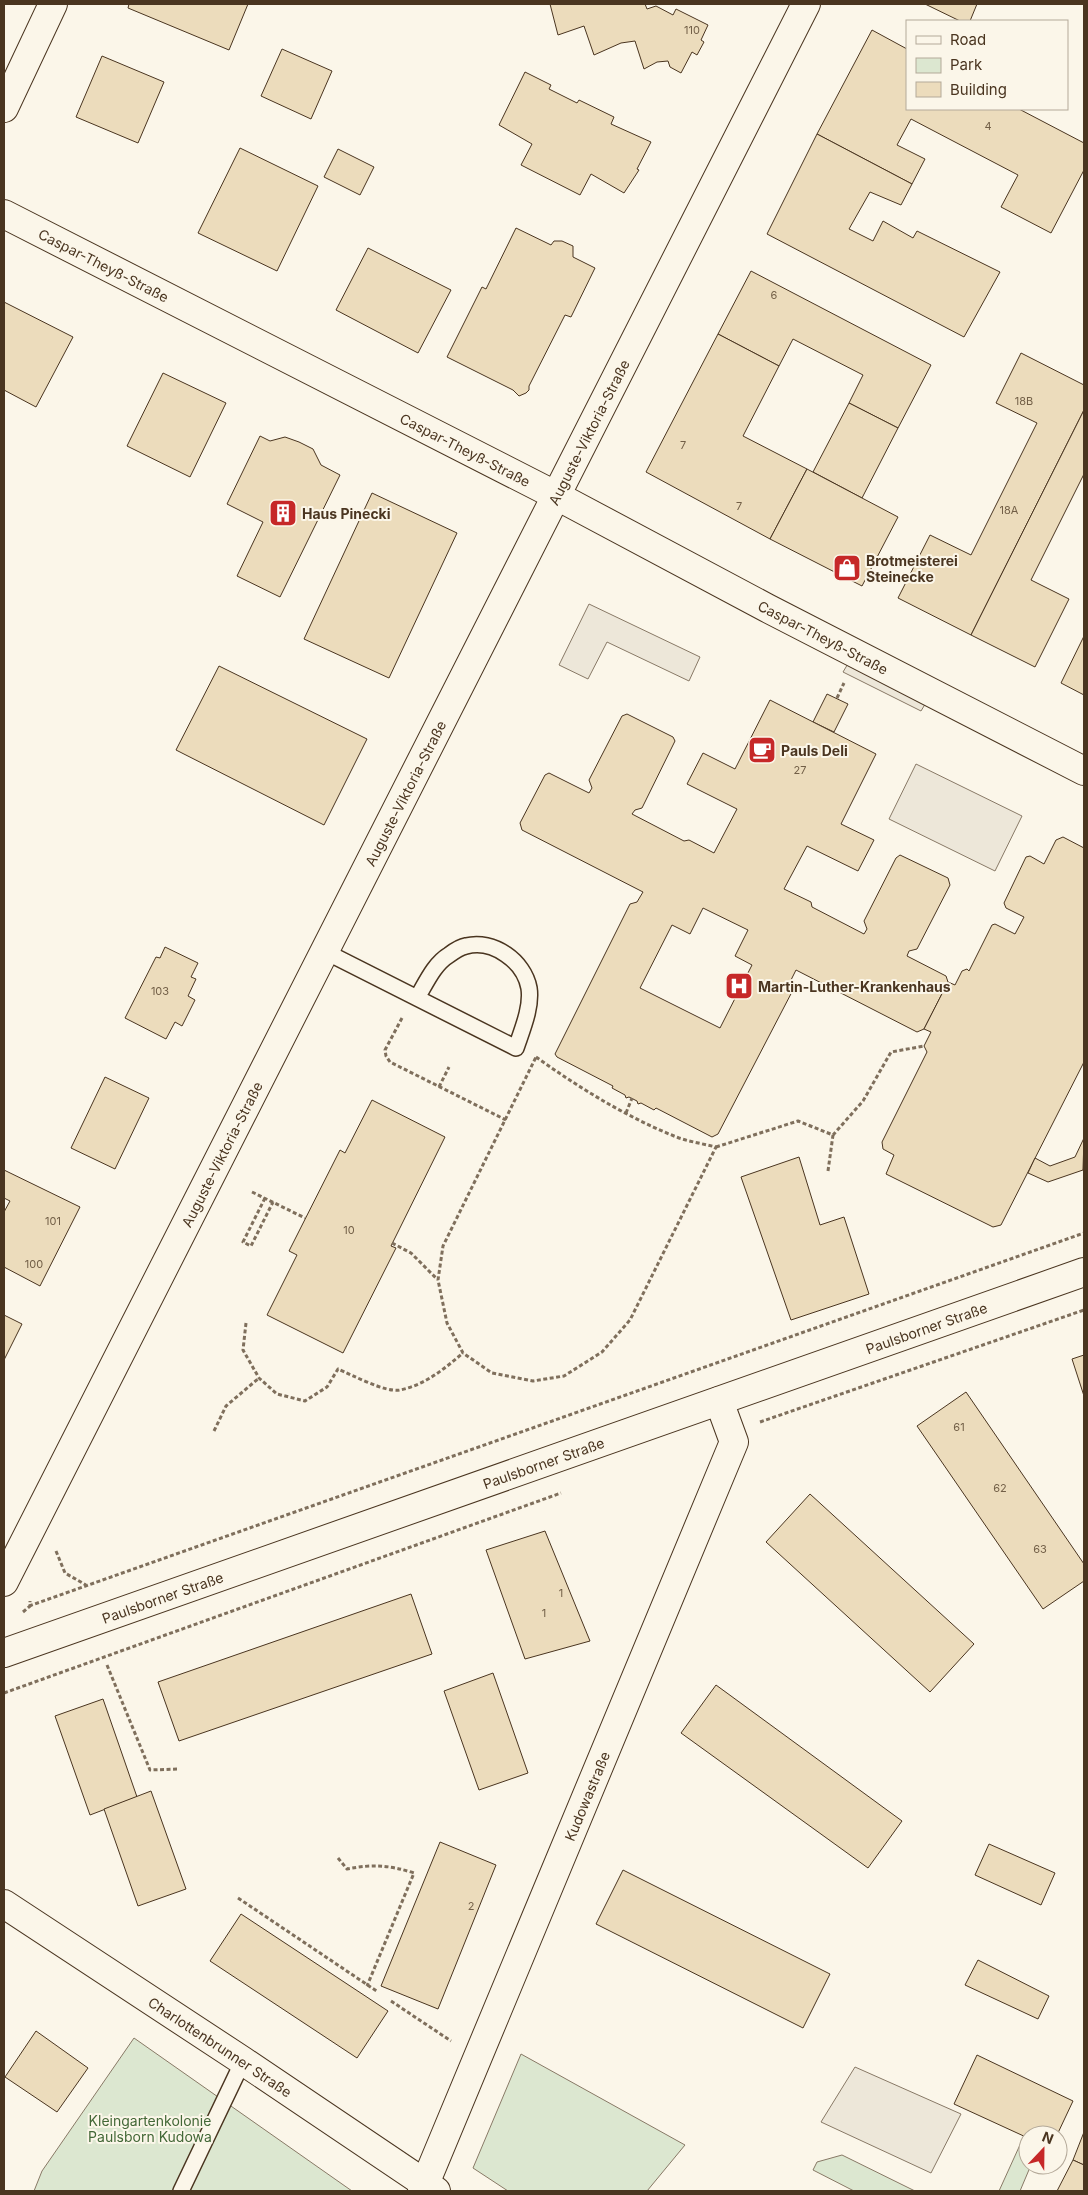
<svg xmlns="http://www.w3.org/2000/svg" width="1088" height="2195" font-family="Inter,sans-serif">
  <rect width="100%" height="100%" fill="#fbf6e9"/>
  <g fill="#dce7d0" stroke="#887966">
    <polygon points="134,2038 352,2191 34,2191 42,2171"/>
    <polygon points="521,2054 685,2145 647,2191 508,2191 473,2168"/>
    <polygon points="1024,2136 1028,2138 1028,2165 1031,2165 1020,2191 999,2191"/>
    <polygon points="842,2155 915,2191 854,2191 813,2170 817,2162"/>
  </g>
  <g fill="#ede7d9" stroke="#887966">
    <polygon points="589,604 700,657 689,681 607,642 588,679 559,665"/>
    <polygon points="849,662 927,701 921,711 843,672"/>
    <polygon points="916,764 1022,816 995,871 889,819"/>
    <polygon points="855,2067 961,2114 931,2173 821,2122"/>
  </g>
  <g fill="#ecdcbc" stroke="#4a3520" fill-rule="evenodd">
    <polygon points="129,4 248,4 229,50 128,8"/>
    <polygon points="550,4 645,4 647,9 656,6 673,15 676,9 708,25 701,40 704,42 697,55 692,52 681,73 670,67 668,61 657,62 644,69 635,41 621,43 594,55 584,26 558,35"/>
    <polygon points="925,4 977,4 970,21 960,21"/>
    <polygon points="872,30 907,49 907,109 1019,109 1084,143 1084,170 1051,233 1001,207 1018,175 911,119 897,145 925,159 912,184 817,134"/>
    <polygon points="282,49 332,71 311,119 261,96"/>
    <polygon points="102,56 164,82 138,143 76,117"/>
    <polygon points="525,72 551,85 549,89 577,103 579,100 614,117 611,124 651,142 637,169 639,170 624,193 591,174 580,195 521,165 532,144 499,125"/>
    <polygon points="817,134 912,184 901,205 870,192 849,229 873,241 883,221 913,238 917,231 1000,272 964,337 767,234"/>
    <polygon points="240,148 318,186 277,271 198,233"/>
    <polygon points="338,149 374,167 360,195 324,177"/>
    <polygon points="516,228 551,245 554,241 562,241 573,246 573,257 595,268 571,317 565,315 529,386 529,390 526,393 519,396 513,390 447,357 482,287 486,289"/>
    <polygon points="368,248 451,290 418,353 336,310"/>
    <polygon points="751,271 931,365 898,428 849,403 863,375 793,339 779,366 718,334"/>
    <polygon points="4,302 73,337 36,407 4,390"/>
    <polygon points="718,334 779,366 743,436 807,469 770,539 646,472"/>
    <polygon points="1021,353 1084,385 1084,410 971,635 898,598 930,535 971,555 1037,423 996,403"/>
    <polygon points="163,373 226,403 190,477 127,446"/>
    <polygon points="849,403 898,428 862,498 813,472"/>
    <polygon points="1084,410 1084,474 1031,580 1069,599 1035,667 971,635"/>
    <polygon points="260,436 270,441 285,437 299,442 313,449 321,465 340,475 280,597 237,576 263,522 227,504"/>
    <polygon points="807,469 898,517 862,586 770,539"/>
    <polygon points="372,493 457,533 389,678 304,639"/>
    <polygon points="1084,636 1084,695 1061,683"/>
    <polygon points="219,666 367,739 324,825 176,750"/>
    <polygon points="827,694 848,704 834,732 813,722"/>
    <path d="M770,700L876,754L841,824L874,840L858,871L807,846L784,889L811,902L812,907L864,934L867,929L864,921L896,858L900,855L948,878L950,885L917,949L909,951L907,956L946,976L948,982L924,1029L917,1032L796,970L791,980L794,988L718,1134L712,1137L656,1108L654,1110L641,1103L638,1104L637,1101L629,1097L626,1098L625,1095L612,1088L613,1086L557,1057L555,1054L630,904L637,902L643,892L522,830L520,823L545,775L549,773L589,793L592,788L589,780L622,716L627,714L673,737L675,741L642,808L635,810L632,814L684,841L689,840L714,853L737,809L687,784L703,753L735,769ZM703,908L748,930L735,956L752,965L720,1028L640,988L672,925L690,934Z"/>
    <polygon points="1063,837 1084,848 1084,1062 1001,1225 993,1227 886,1174 894,1155 883,1149 882,1142 927,1052 924,1046 931,1032 924,1029 948,982 955,985 962,971 967,969 969,971 992,925 995,924 1015,934 1024,917 1006,908 1004,903 1026,857 1030,856 1044,864 1056,840"/>
    <polygon points="165,947 198,963 191,977 196,979 188,996 195,1000 182,1026 175,1022 166,1039 125,1018 156,957 160,958"/>
    <polygon points="105,1077 149,1098 115,1169 71,1148"/>
    <polygon points="372,1100 445,1137 391,1246 396,1248 343,1353 267,1315 297,1255 289,1251 340,1150 345,1153"/>
    <polygon points="1084,1138 1083,1170 1048,1182 1028,1173 1035,1158 1050,1166 1075,1157"/>
    <polygon points="799,1157 820,1225 844,1217 869,1294 791,1320 741,1177"/>
    <polygon points="4,1170 80,1207 40,1286 4,1267 4,1212 10,1201 4,1198"/>
    <polygon points="4,1315 22,1324 4,1360"/>
    <polygon points="1084,1355 1084,1396 1072,1359"/>
    <polygon points="966,1392 1084,1564 1084,1581 1043,1609 917,1426"/>
    <polygon points="810,1494 974,1644 930,1692 766,1542"/>
    <polygon points="545,1531 590,1641 525,1659 486,1550"/>
    <polygon points="411,1594 432,1654 179,1741 158,1682"/>
    <polygon points="493,1673 528,1773 479,1790 444,1691"/>
    <polygon points="716,1685 902,1821 868,1868 681,1733"/>
    <polygon points="103,1699 137,1797 90,1815 55,1716"/>
    <polygon points="151,1791 186,1889 138,1906 104,1809"/>
    <polygon points="440,1842 496,1865 438,2009 381,1986"/>
    <polygon points="989,1844 1055,1873 1041,1905 975,1875"/>
    <polygon points="623,1870 830,1974 803,2028 596,1924"/>
    <polygon points="241,1914 388,2011 357,2058 210,1961"/>
    <polygon points="978,1960 1049,1996 1038,2019 965,1985"/>
    <polygon points="36,2031 88,2068 57,2112 5,2077"/>
    <polygon points="977,2055 1073,2101 1057,2135 1028,2135 1028,2138 954,2104"/>
    <polygon points="1084,2132 1084,2165 1073,2160"/>
    <polygon points="1073,2160 1084,2165 1084,2191 1057,2191"/>
  </g>
  <g fill="none" stroke-linecap="round" stroke-linejoin="round">
    <defs>
      <g id="lane">
        <path d="M324,951L516,1048C522,1030 532,1007 529,988C524,961 493,939 466,946C460,947 453,952 449,955C434,964 426,983 417,998"/>
        <polyline points="181,2191 243,2061"/>
      </g>
      <g id="street">
        <polyline points="4,108 53,4"/>
        <path id="s1" d="M4,214L555,495L767,608L1084,771"/>
        <path id="s2" d="M4,1582L806,4"/>
        <path id="s3" d="M4,1904L243,2061L436,2191"/>
        <path id="s4" d="M422,2191L734,1442L719,1401"/>
      </g>
      <g id="secondary">
        <path id="s5" d="M4,1653L1084,1272"/>
      </g>
    </defs>
    <use href="#lane" stroke="#4a3520" stroke-width="18"/>
    <use href="#street" stroke="#4a3520" stroke-width="30"/>
    <use href="#secondary" stroke="#4a3520" stroke-width="30"/>
    <g stroke="#7f6f5c" stroke-width="3" stroke-dasharray="4 2.5" stroke-linecap="butt">
      <polyline points="837,698 844,683"/>
      <polyline points="402,1018 385,1050 386,1056 390,1062 506,1120"/>
      <path d="M536,1057C581,1089 628,1118 679,1138C691,1142 704,1144 716,1147L630,1320L602,1352L564,1376L533,1381L492,1373L463,1353L447,1323L438,1280L443,1246Z"/>
      <polyline points="439,1087 449,1067"/>
      <polyline points="626,1113 632,1098"/>
      <polyline points="716,1147 798,1121 833,1135 863,1101 891,1052 924,1046"/>
      <polyline points="828,1171 833,1135"/>
      <polyline points="252,1192 305,1218"/>
      <polyline points="265,1198 243,1242 251,1246 273,1202"/>
      <polyline points="392,1243 411,1253 437,1279"/>
      <path d="M246,1323L243,1350L259,1378L277,1394L305,1401L327,1387L338,1369C352,1375 386,1393 400,1390C425,1385 444,1369 463,1353"/>
      <polyline points="760,1422 1084,1310"/>
      <polyline points="214,1431 226,1406 259,1378"/>
      <polyline points="56,1551 65,1573 86,1585"/>
      <polyline points="29,1606 1084,1233"/>
      <polyline points="23,1612 30,1606 30,1601"/>
      <polyline points="107,1665 150,1770 178,1769"/>
      <polyline points="4,1693 561,1493"/>
      <path d="M338,1858L347,1869C373,1864 389,1865 414,1873L367,1986"/>
      <polyline points="238,1898 378,1992"/>
      <polyline points="391,2001 451,2041"/>
    </g>
    <use href="#lane" stroke="#fbf6e9" stroke-width="15"/>
    <use href="#street" stroke="#fbf6e9" stroke-width="28"/>
    <use href="#secondary" stroke="#fbf6e9" stroke-width="28"/>
  </g>
  <defs>
    <symbol id="building-square" viewBox="-11 -11 22 22"><rect x="-9" y="-9" width="18" height="18" rx="4" fill="#c62828" stroke="#fbf6e9"/><path d="M-4-6H4V6H1V3H-1V6H-4ZM-2.5-4.3h1.7v1.8h-1.7ZM.8-4.3h1.7v1.8H.8ZM-2.5-1h1.7V.8h-1.7ZM.8-1h1.7V.8H.8Z" fill="#fff"/></symbol>
    <symbol id="shop-square" viewBox="-11 -11 22 22"><rect x="-9" y="-9" width="18" height="18" rx="4" fill="#c62828" stroke="#fbf6e9"/><path d="M-5-2.5h2.3a2.7 3.5 0 0 1 5.4 0H5L5.5 6h-11ZM-1.5-2.5h3a1.5 2.3 0 0 0-3 0Z" fill="#fff"/></symbol>
    <symbol id="cafe-square" viewBox="-11 -11 22 22"><rect x="-9" y="-9" width="18" height="18" rx="4" fill="#c62828" stroke="#fbf6e9"/><path d="M-5.5-4.5H6V0H3Q3 3.5 0 3.5H-2.5Q-5.5 3.5-5.5 0ZM3-3.2v2h1.7v-2ZM-6 4.5H4V6H-6Z" fill="#fff"/></symbol>
    <symbol id="hospital-square" viewBox="-11 -11 22 22"><rect x="-9" y="-9" width="18" height="18" rx="4" fill="#c62828" stroke="#fbf6e9"/><path d="M-5-5h3v3.5h4V-5h3V5h-3V1.5h-4V5h-3Z" fill="#fff"/></symbol>
  </defs>
  <g fill-rule="evenodd">
    <use href="#building-square" x="267" y="497" width="32" height="32"/>
    <use href="#shop-square" x="831" y="552" width="32" height="32"/>
    <use href="#cafe-square" x="746" y="734" width="32" height="32"/>
    <use href="#hospital-square" x="723" y="970" width="32" height="32"/>
  </g>
  <g text-anchor="middle" dominant-baseline="central" stroke-width="4" stroke-linejoin="round" paint-order="stroke">
    <g font-size="11" fill="#725f47">
      <text x="692" y="30">110</text>
      <text x="988" y="126">4</text>
      <text x="774" y="295">6</text>
      <text x="1024" y="401">18B</text>
      <text x="683" y="445">7</text>
      <text x="739" y="506">7</text>
      <text x="1009" y="510">18A</text>
      <text x="800" y="770">27</text>
      <text x="160" y="991">103</text>
      <text x="53" y="1221">101</text>
      <text x="349" y="1230">10</text>
      <text x="34" y="1264">100</text>
      <text x="959" y="1427">61</text>
      <text x="1000" y="1488">62</text>
      <text x="1040" y="1549">63</text>
      <text x="561" y="1593">1</text>
      <text x="544" y="1613">1</text>
      <text x="471" y="1906">2</text>
    </g>
    <g font-size="14" fill="#4a3520" stroke="#fbf6e9">
      <text stroke="none"><textPath href="#s1" startOffset="112">Caspar-Theyß-Straße</textPath></text>
      <text stroke="none"><textPath href="#s2" startOffset="1290">Auguste-Viktoria-Straße</textPath></text>
      <text stroke="none"><textPath href="#s1" startOffset="518">Caspar-Theyß-Straße</textPath></text>
      <text stroke="none"><textPath href="#s1" startOffset="922">Caspar-Theyß-Straße</textPath></text>
      <text stroke="none"><textPath href="#s2" startOffset="885">Auguste-Viktoria-Straße</textPath></text>
      <text stroke="none"><textPath href="#s2" startOffset="480">Auguste-Viktoria-Straße</textPath></text>
      <text stroke="none"><textPath href="#s5" startOffset="978">Paulsborner Straße</textPath></text>
      <text stroke="none"><textPath href="#s5" startOffset="572">Paulsborner Straße</textPath></text>
      <text stroke="none"><textPath href="#s5" startOffset="168">Paulsborner Straße</textPath></text>
      <text stroke="none"><textPath href="#s4" startOffset="428">Kudowastraße</textPath></text>
      <text stroke="none"><textPath href="#s3" startOffset="259">Charlottenbrunner Straße</textPath></text>
    </g>
    <g font-size="14" font-weight="bold" fill="#4a3520" stroke="#fbf6e9" text-anchor="start">
      <text x="302" y="513">Haus Pinecki</text>
      <text x="866" y="560">Brotmeisterei<tspan x="866" dy="16">Steinecke</tspan></text>
      <text x="781" y="750">Pauls Deli</text>
      <text x="758" y="986">Martin-Luther-Krankenhaus</text>
    </g>
    <g font-size="14" fill="#436837" stroke="#fbf6e9">
      <text x="150" y="2120">Kleingartenkolonie<tspan x="150" dy="16">Paulsborn Kudowa</tspan></text>
    </g>
  </g>
  <rect width="1088" height="2195" fill="none" stroke="#4a3520" stroke-width="10"/>
  <rect x="906" y="20" width="162" height="90" fill="#fbf6e9" stroke="#b4a999"/>
  <rect x="916" y="36" width="25" height="8" fill="#fbf6e9" stroke="#b4a999"/>
  <text x="950" y="45" font-size="15" fill="#4a3520">Road</text>
  <rect x="916" y="58" width="25" height="15" fill="#dce7d0" stroke="#b4a999"/>
  <text x="950" y="70" font-size="15" fill="#4a3520">Park</text>
  <rect x="916" y="82" width="25" height="15" fill="#ecdcbc" stroke="#b4a999"/>
  <text x="950" y="95" font-size="15" fill="#4a3520">Building</text>
  <g transform="translate(1043 2150) rotate(22)"><circle r="24" fill="#fbf6e9" stroke="#b4a999"/>
  <path d="M0-4L9 19L0 12L-9 19Z" fill="#c62828"/>
  <text y="-8" font-size="14" font-weight="bold" text-anchor="middle" fill="#4a3520">N</text>
  </g>
</svg>
